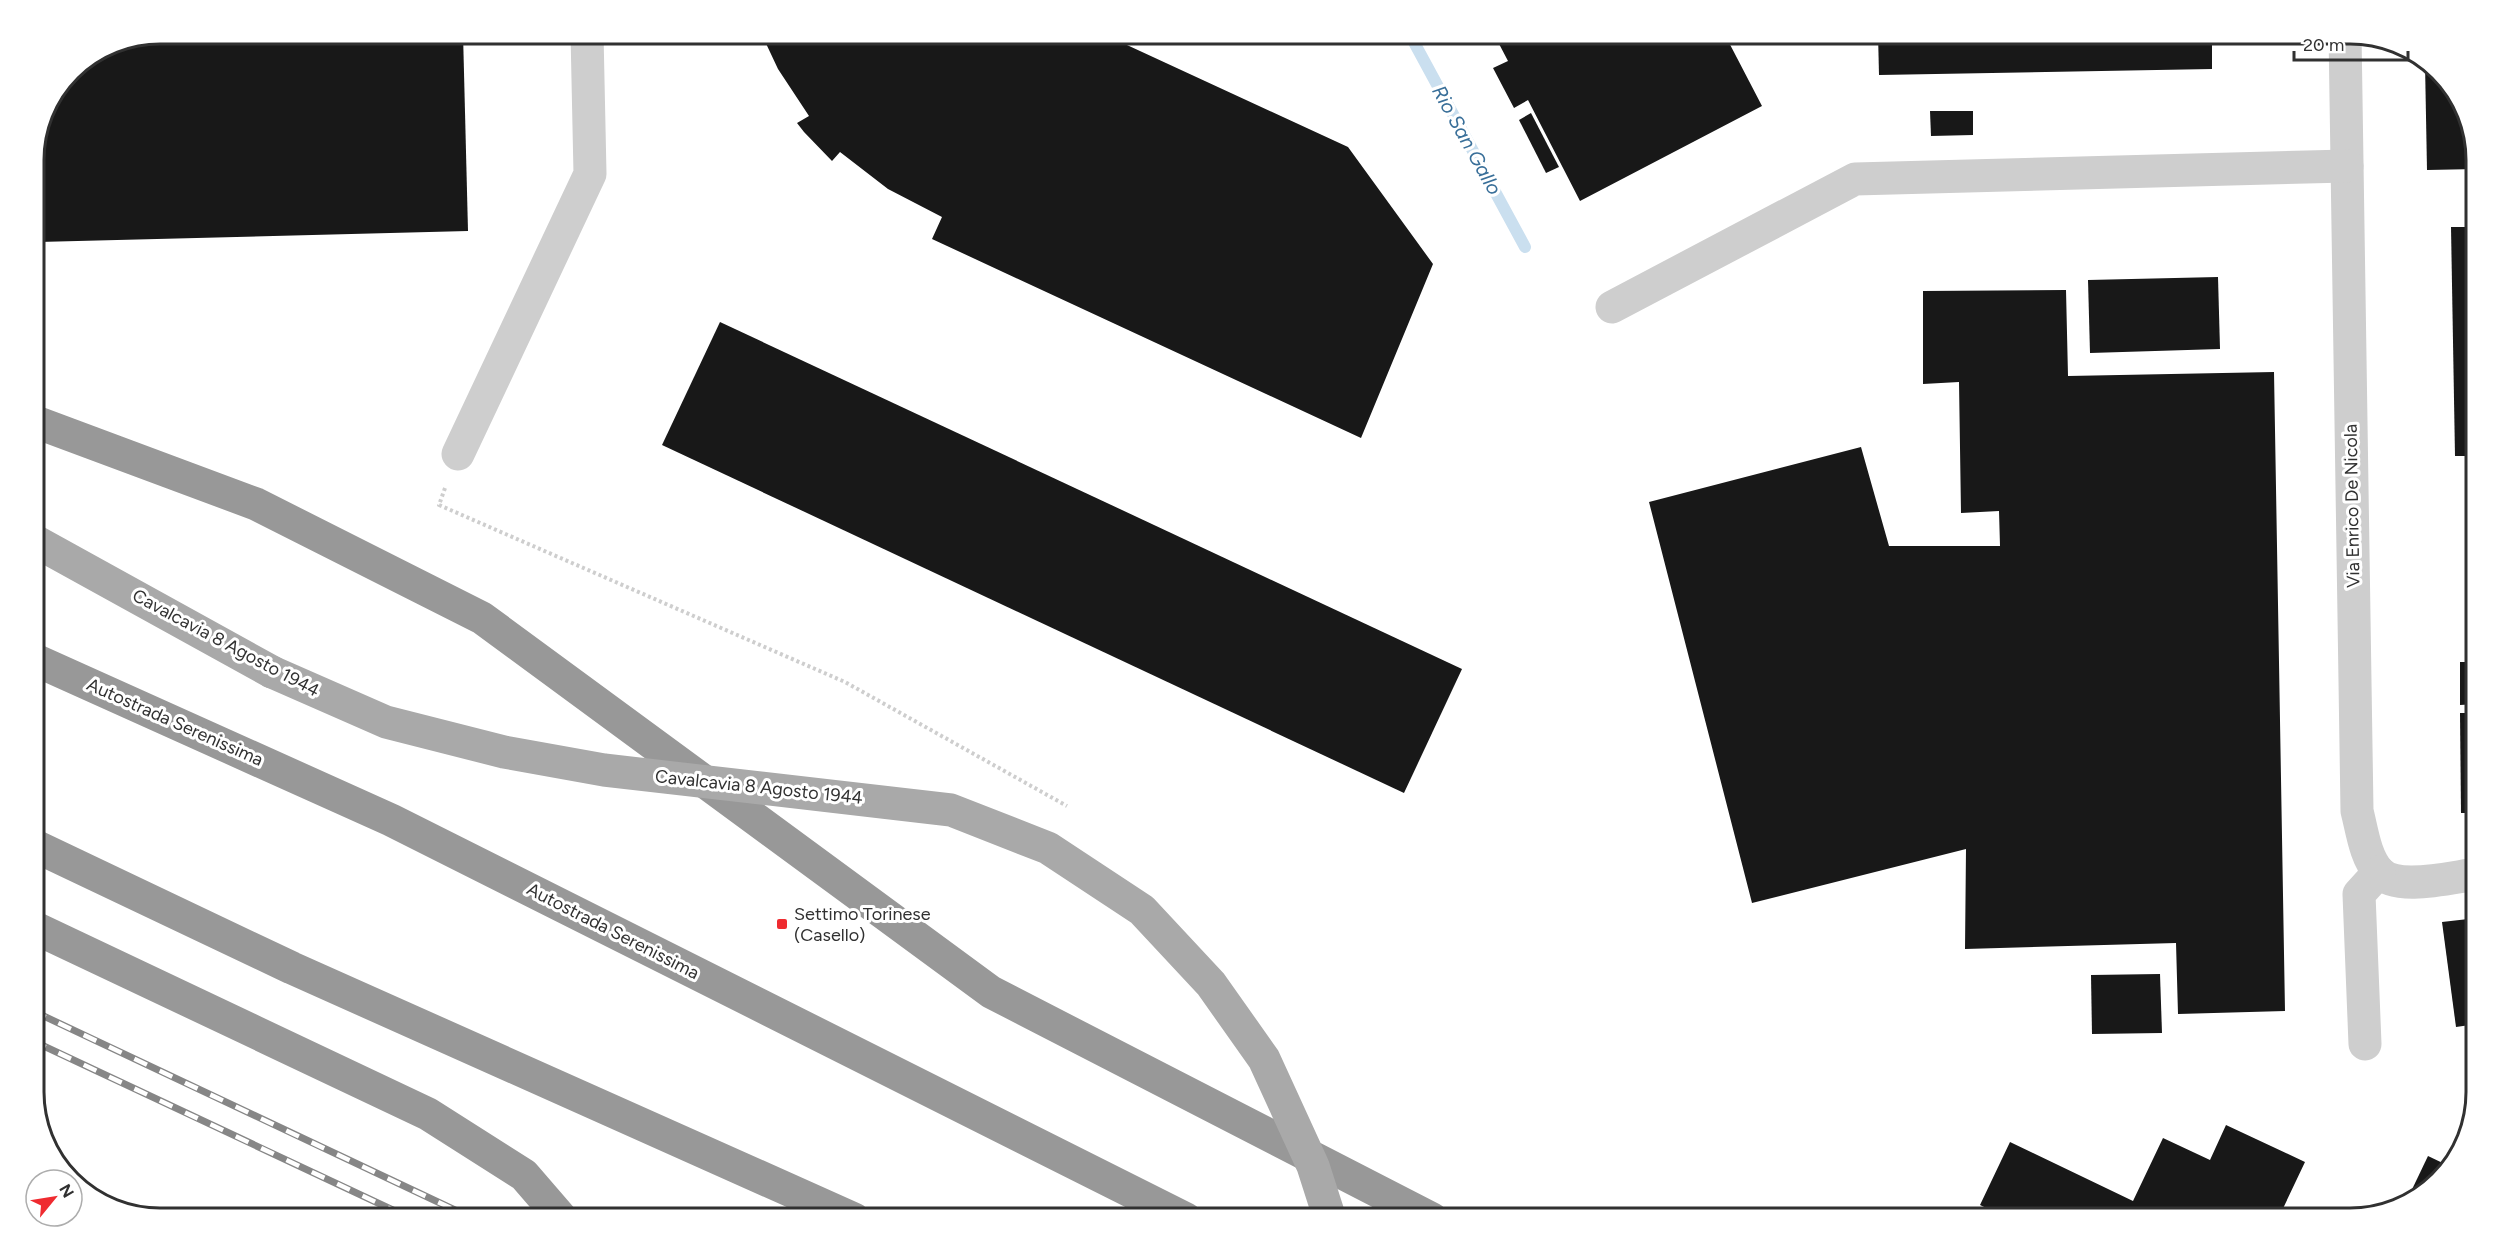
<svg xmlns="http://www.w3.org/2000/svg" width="2510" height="1252" font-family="Figtree,sans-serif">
  <rect width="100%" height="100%" fill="#fff"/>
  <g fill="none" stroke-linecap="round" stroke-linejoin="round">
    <polyline stroke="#cadfef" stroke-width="12" points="1409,33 1525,247"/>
  </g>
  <g fill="#181818">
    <polygon points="160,33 463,33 468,231 38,242 36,143 46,104 70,70 112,43"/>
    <polygon points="761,33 1101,33 1348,147 1433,264 1361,438 932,239 942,217 888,189 840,152 832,161 804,132 797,123 809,116 778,69"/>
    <polygon points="1511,33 1724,33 1762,106 1580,201 1528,100 1514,108 1493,68 1508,61 1497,40"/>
    <polygon points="1878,33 2212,33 2212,69 1879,75"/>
    <polygon points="2425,63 2455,89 2477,152 2477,169 2427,170"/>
    <polygon points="1930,111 1973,111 1973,135 1931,136"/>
    <polygon points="1531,113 1559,167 1546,173 1519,120"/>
    <polygon points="2451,227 2477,227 2477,456 2455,456"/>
    <polygon points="2218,277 2220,349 2090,353 2088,280"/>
    <polygon points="2066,290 2068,376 2274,372 2285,1011 2178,1014 2176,943 1965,949 1966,849 1752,903 1649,502 1861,447 1889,546 2000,546 1999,511 1961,513 1959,382 1923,384 1923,291"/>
    <polygon points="720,322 1462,669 1404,793 662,445"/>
    <polygon points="2460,662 2477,662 2477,704 2460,705"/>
    <polygon points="2460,713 2477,713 2477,813 2461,813"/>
    <polygon points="2477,918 2477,1024 2456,1027 2442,922"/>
    <polygon points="2160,974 2162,1033 2092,1034 2091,975"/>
    <polygon points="2226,1125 2305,1162 2278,1219 2009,1219 1980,1205 2010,1142 2133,1201 2163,1138 2210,1160"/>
    <polygon points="2428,1156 2449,1166 2420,1198 2406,1202"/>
  </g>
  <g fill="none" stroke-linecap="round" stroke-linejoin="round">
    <polyline stroke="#cecece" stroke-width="4" stroke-dasharray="3 3" stroke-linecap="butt" points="445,488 439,505 845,682 1067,806"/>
    <g stroke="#cecece" stroke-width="33">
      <path d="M2345,33L2357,811C2362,830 2365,857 2379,872C2397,892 2452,877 2477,874"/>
      <polyline points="1612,307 1855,179 2347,166"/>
      <polyline points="458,454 590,174 587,33"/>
      <polyline points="2365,1044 2359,894 2379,872"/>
    </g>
    <polyline stroke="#a9a9a9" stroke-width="33" points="33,540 272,672"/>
    <g stroke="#989898" stroke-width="33">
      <polyline points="33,421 256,504 482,618 991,992 1432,1219"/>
      <polyline points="33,659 391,820 1186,1219"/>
      <polyline points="33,845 292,968 854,1219"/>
      <polyline points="33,927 428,1114 524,1175 562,1219"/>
    </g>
    <defs>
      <g id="rail">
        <polyline points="33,1011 474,1219"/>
        <polyline points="33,1041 412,1219"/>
      </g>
    </defs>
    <use href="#rail" stroke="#868686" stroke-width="7"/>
    <use href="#rail" stroke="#fff" stroke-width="4.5" stroke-dasharray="14" stroke-linecap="butt"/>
    <polyline stroke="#a9a9a9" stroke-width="33" points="272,672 386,722 504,752 604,770 951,810 1048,848 1142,910 1211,984 1264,1059 1313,1166 1330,1219"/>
  </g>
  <rect fill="#ef2b30" stroke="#fff" stroke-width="2" x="776" y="918" width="12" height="12" rx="3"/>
  <g text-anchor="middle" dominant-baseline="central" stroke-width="6" stroke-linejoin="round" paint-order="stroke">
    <g font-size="18" fill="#313131" stroke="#fff">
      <text transform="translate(2352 506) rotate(-91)">Via Enrico De Nicola</text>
      <text transform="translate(226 643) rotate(28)">Cavalcavia 8 Agosto 1944</text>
      <text transform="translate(175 722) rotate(24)">Autostrada Serenissima</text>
      <text transform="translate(759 787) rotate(6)">Cavalcavia 8 Agosto 1944</text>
      <text transform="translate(613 931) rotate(27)">Autostrada Serenissima</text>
    </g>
    <g font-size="18" fill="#313131" stroke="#fff" text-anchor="start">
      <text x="794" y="914">Settimo Torinese<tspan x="794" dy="21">(Casello)</tspan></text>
    </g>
    <g font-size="20" font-style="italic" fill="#396f99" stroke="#fff">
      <text transform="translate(1467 140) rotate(61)">Rio San Gallo</text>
    </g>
  </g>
  <path d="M0 0H2510V1252H0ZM160 44H2350A116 116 0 0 1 2466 160V1092A116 116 0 0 1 2350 1208H160A116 116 0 0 1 44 1092V160A116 116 0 0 1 160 44Z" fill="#fff" fill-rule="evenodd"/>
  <path fill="none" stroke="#313131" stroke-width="3" d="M160 44H2350A116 116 0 0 1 2466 160V1092A116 116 0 0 1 2350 1208H160A116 116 0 0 1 44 1092V160A116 116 0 0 1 160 44Z"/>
  <g transform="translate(54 1198) rotate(60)"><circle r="28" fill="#ffffff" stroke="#adadad" stroke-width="1.5"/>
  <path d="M0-4.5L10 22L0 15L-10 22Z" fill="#ef2b30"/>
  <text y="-9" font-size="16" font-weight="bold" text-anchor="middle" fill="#313131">N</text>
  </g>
  <path d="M2294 51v9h114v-9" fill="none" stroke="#313131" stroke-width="3"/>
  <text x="2303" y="51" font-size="18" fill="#313131" stroke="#ffffff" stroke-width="4.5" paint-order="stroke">20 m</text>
</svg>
